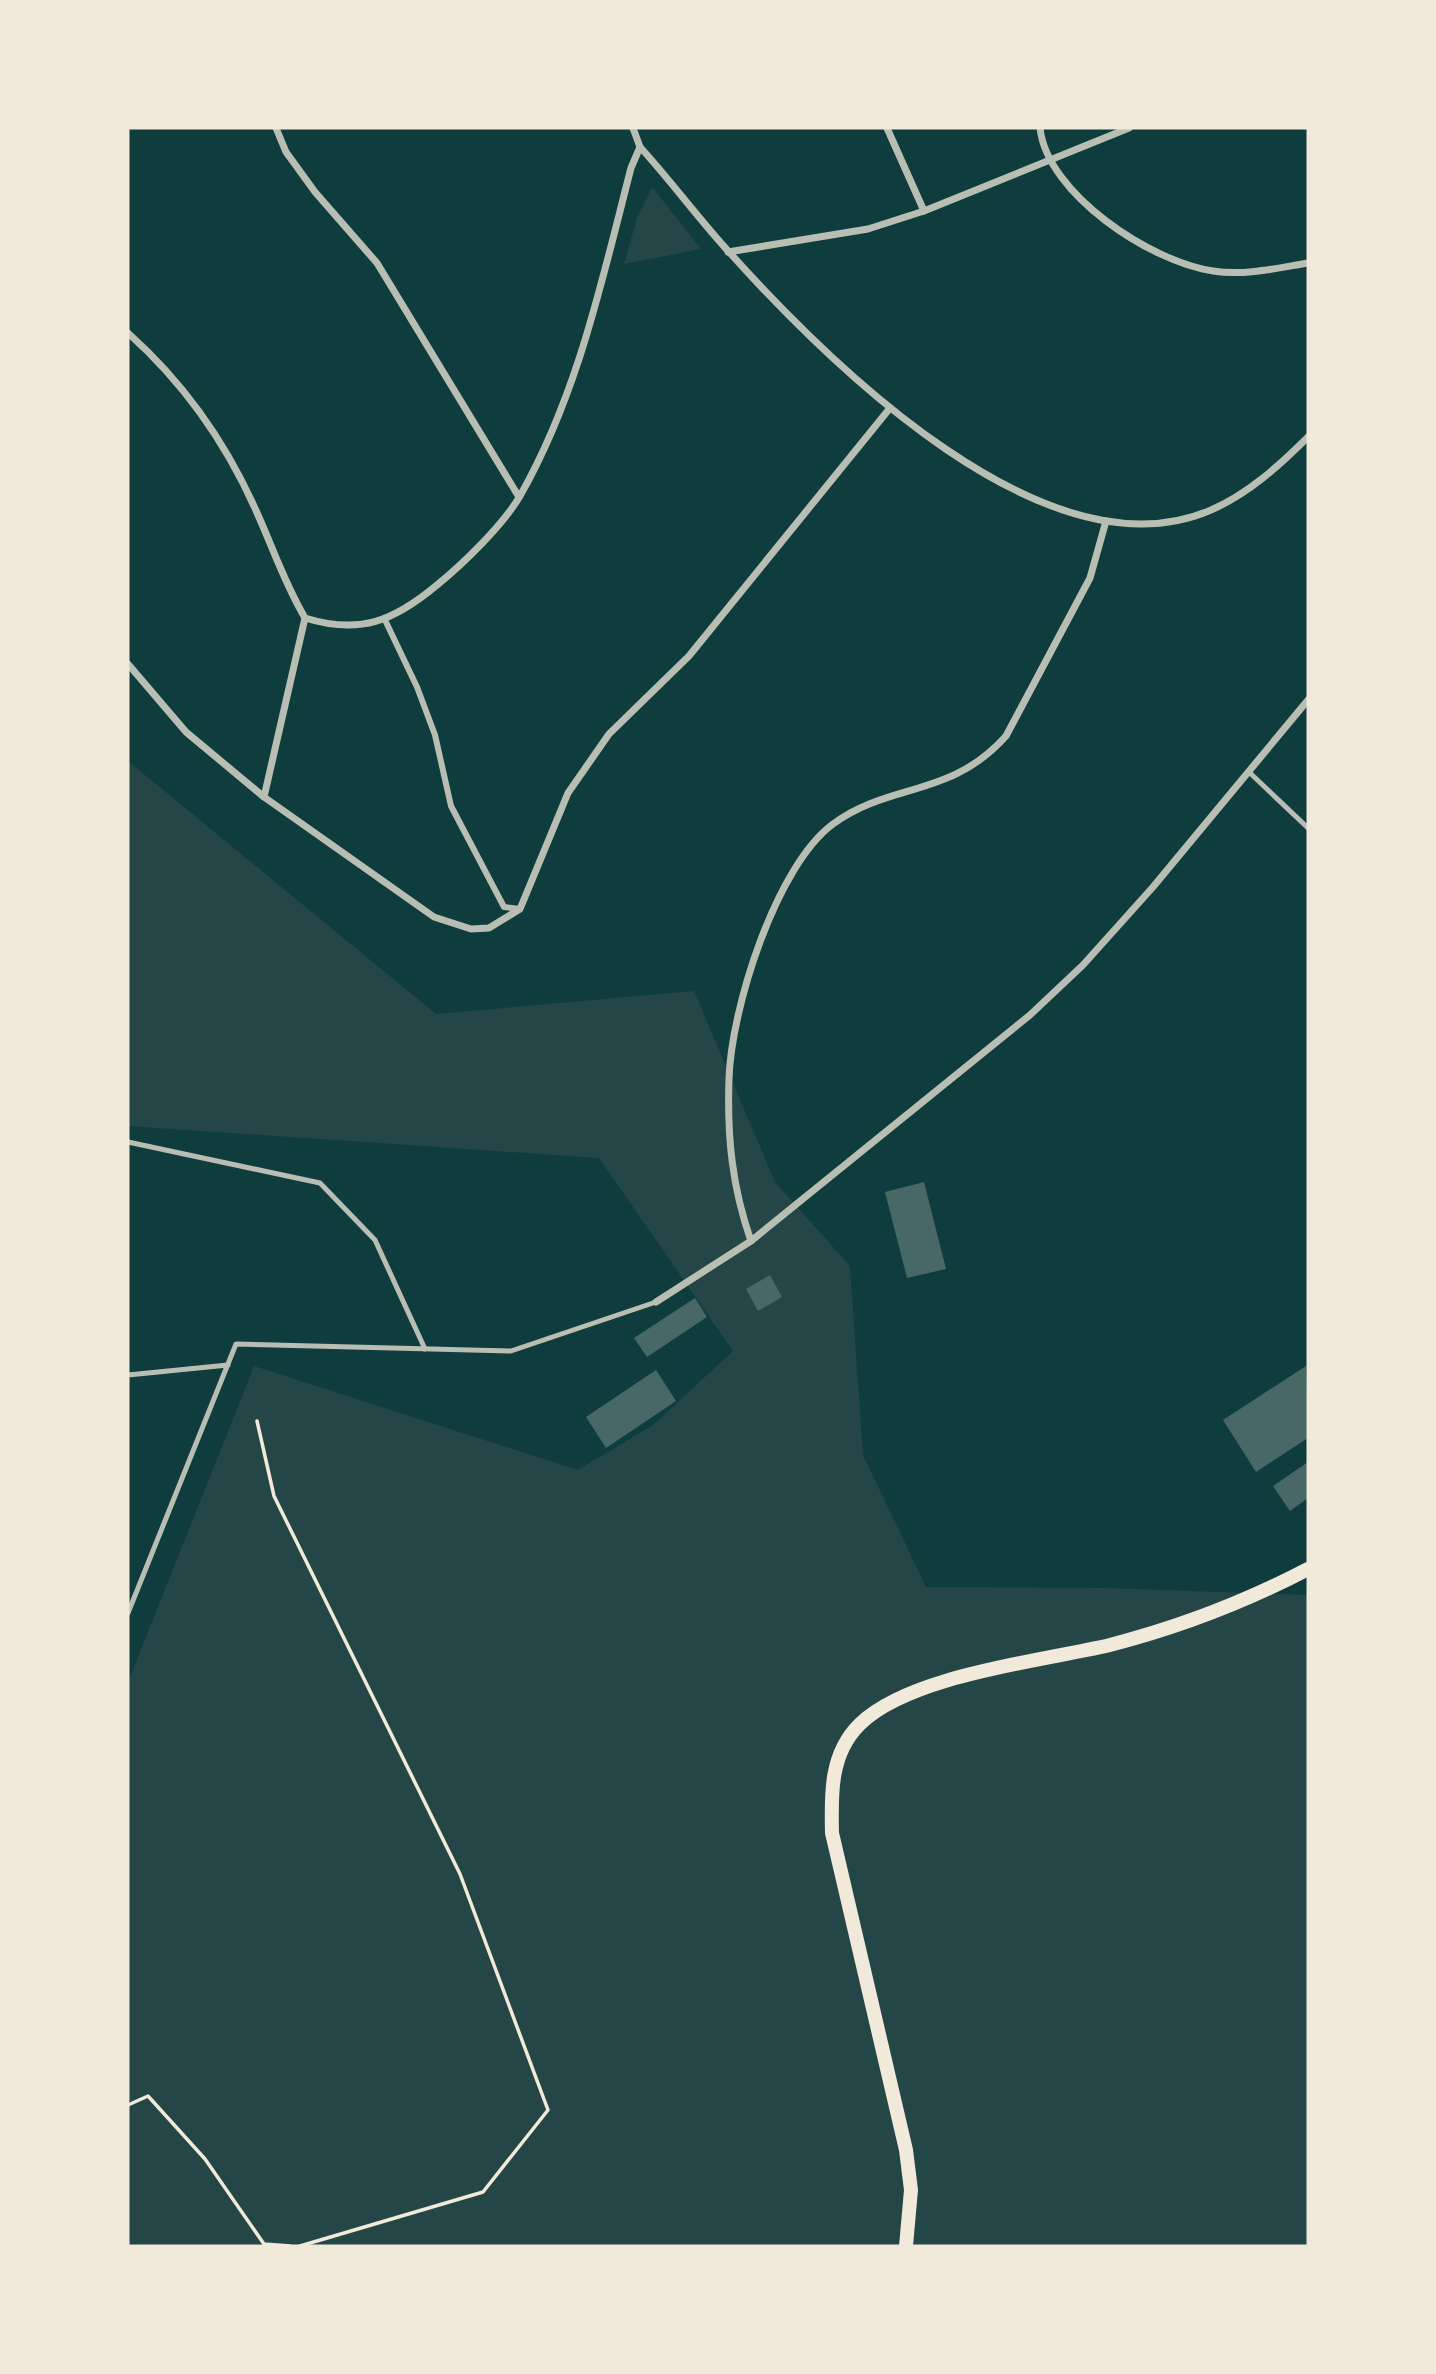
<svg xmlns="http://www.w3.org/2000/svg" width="1436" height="2374" font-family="Ubuntu,sans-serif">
  <rect width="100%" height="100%" fill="#0f3d3e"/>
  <g fill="#244646">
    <polygon points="652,187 701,249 624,264 637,218"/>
    <polygon points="128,761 436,1014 694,991 775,1182 850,1266 863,1455 926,1587 1106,1588 1308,1595 1308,2246 128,2246 128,1682 254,1366 578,1470 653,1425 733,1351 599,1158 128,1126"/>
  </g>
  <g fill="#486865">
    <polygon points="924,1182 946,1269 907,1278 885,1192"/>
    <polygon points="770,1275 782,1297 758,1311 746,1289"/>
    <polygon points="695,1298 707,1317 647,1357 634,1338"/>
    <polygon points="1306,1366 1308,1438 1256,1472 1223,1420"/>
    <polygon points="656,1370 676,1401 606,1448 586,1417"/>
    <polygon points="1308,1462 1308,1498 1290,1511 1273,1486"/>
  </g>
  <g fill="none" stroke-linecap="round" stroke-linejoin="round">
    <g stroke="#f1e9da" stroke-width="3.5">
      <polyline points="257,1421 274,1496 460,1874 548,2110 483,2192 300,2246"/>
      <polyline points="128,2105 148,2096 205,2159 264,2244 290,2246"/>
    </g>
    <g stroke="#b8beb3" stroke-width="5">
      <polyline points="1249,772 1308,828"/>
      <polyline points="128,1142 320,1183 375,1240 425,1349"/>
      <polyline points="128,1375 228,1365"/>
      <polyline points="128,1613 236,1344 511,1351 656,1302"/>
    </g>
    <polyline stroke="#b8beb3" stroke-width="6" points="385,620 417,687 435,735 451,806 504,907 520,909"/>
    <g stroke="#b8beb3" stroke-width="7">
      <polyline points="276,128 286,152 315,192 377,263 519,497"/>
      <path d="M633,128L640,147C671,181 698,218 729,252C829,363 1047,581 1211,510C1248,494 1280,465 1308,437"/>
      <polyline points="887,128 924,211"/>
      <path d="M1040,128C1047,194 1151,262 1213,271C1245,276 1277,268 1308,263"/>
      <polyline points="728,252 868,229 924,211 1129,128"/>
      <path d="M128,333C184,383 228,446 258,515C274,551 285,584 305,618"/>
      <polyline points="128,664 186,732 264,797 434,917 471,929 489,928 520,909 568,793 609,734 689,656 890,408"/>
      <path d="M264,797L305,618C360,635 394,621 437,585C463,564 503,525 520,496C578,394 602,280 631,168L640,147"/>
      <path d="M751,1241C732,1187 727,1136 729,1079C731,1009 776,866 833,824C890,782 951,798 1006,736L1090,578L1106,521"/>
      <polyline points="656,1302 751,1241 1030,1015 1083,965 1153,887 1308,700"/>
    </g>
    <path stroke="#f1e9da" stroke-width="14" d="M906,2246L911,2190L906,2150L832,1833C831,1794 830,1753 860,1724C910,1675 1042,1661 1110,1645C1180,1627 1245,1602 1308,1569"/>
  </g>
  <rect width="1436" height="2374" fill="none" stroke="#f1e9da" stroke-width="259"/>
</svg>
